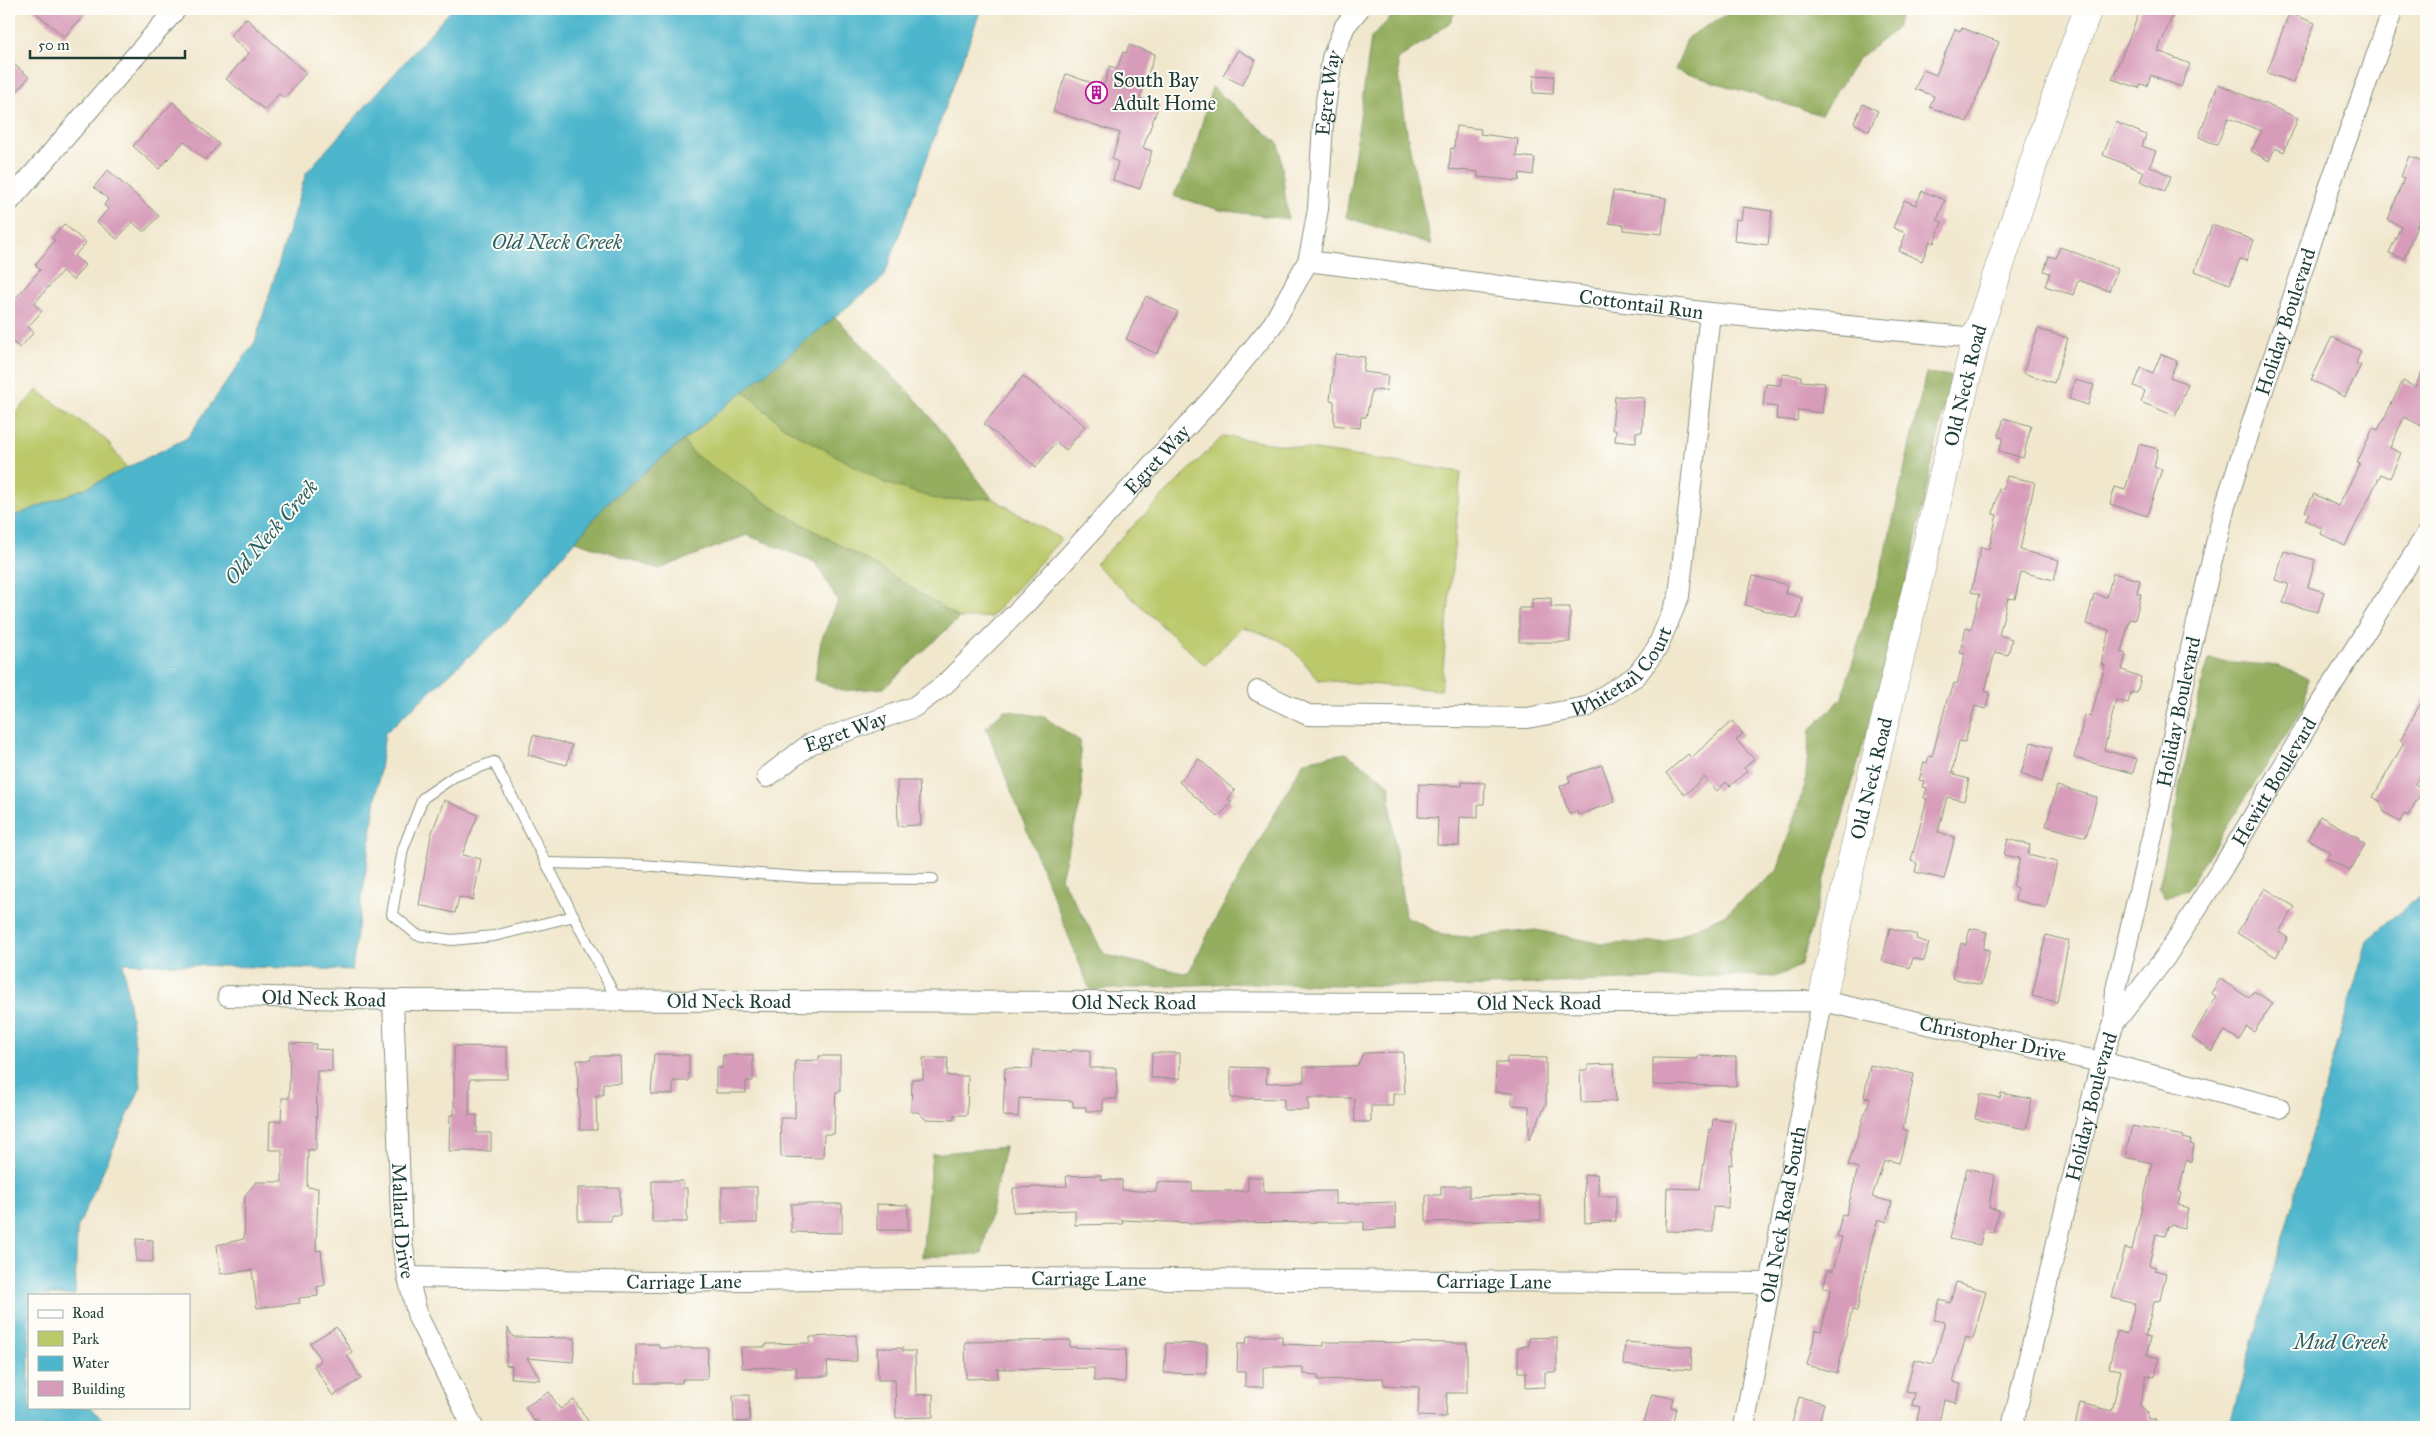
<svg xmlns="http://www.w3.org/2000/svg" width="2435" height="1436" font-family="'IM FELL Great Primer',serif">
  <rect width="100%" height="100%" fill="#fdfcf7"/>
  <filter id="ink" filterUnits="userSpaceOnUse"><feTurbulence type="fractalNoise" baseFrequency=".02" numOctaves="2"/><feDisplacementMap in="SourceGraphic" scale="10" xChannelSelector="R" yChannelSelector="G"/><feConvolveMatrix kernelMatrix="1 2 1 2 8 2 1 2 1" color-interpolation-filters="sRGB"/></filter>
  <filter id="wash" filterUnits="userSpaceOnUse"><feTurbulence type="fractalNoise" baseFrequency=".0096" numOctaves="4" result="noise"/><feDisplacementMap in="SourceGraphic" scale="20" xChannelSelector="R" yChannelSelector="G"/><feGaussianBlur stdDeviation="1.12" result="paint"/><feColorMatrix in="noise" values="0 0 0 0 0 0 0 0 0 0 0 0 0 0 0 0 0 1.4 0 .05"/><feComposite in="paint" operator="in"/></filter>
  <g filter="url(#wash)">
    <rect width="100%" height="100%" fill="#f1e7cd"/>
    <g fill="#bbc96b" stroke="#6d8350">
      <polygon points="37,390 106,440 127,468 88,487 9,518 9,421"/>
      <polygon points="743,391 784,427 939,500 992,498 1061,539 991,617 959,618 880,568 772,507 695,455 681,443"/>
      <path d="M1223,436L1461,472L1441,690L1318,680C1290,643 1286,641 1242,627L1205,665L1095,564Z"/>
    </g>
    <g fill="#94ad5f" stroke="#5a754a">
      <polygon points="1399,9 1456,9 1450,23 1397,60 1408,140 1431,245 1346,217 1371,38"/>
      <polygon points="1736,9 1903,9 1895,30 1858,59 1821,115 1675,70 1688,37"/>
      <polygon points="1212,87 1279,144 1288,219 1220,210 1173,196 1191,163"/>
      <polygon points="835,317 921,405 992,498 939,500 885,483 784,427 743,391"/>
      <polygon points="1926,373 1951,376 1896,630 1800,966 1775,977 1740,975 1464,987 1234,983 1090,990 986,727 1004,710 1044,717 1080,741 1082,797 1061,878 1105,955 1188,974 1213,924 1304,761 1346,753 1389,784 1393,832 1405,916 1442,935 1469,937 1536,930 1603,944 1664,942 1724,915 1777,871 1805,785 1810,730 1842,698 1886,551"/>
      <polygon points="683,441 695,455 772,507 880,568 959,618 884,688 841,691 815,680 821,641 838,601 815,562 747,535 659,569 575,541 611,499"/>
      <polygon points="2209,660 2279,666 2308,678 2304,707 2186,890 2166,898 2159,887 2203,679"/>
      <polygon points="1005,1147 982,1254 922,1257 932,1154"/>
    </g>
    <g fill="#4eb6cc" stroke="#367a80">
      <polygon points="452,9 981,9 884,277 611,499 504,624 385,733 352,970 123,963 141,1086 77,1229 75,1295 29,1295 29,1407 91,1407 108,1427 9,1427 9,518 88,487 187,438 255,342 306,173"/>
      <polygon points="2426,890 2426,1427 2229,1427 2367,940"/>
    </g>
    <g id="blocks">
      <g fill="#d79cb9">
        <polygon points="32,9 90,9 64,37"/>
        <polygon points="2141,9 2175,9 2158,51 2190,64 2181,87 2151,75 2147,86 2141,84 2139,88 2112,79"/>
        <polygon points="2289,13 2315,23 2293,82 2267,73"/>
        <polygon points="246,18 306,73 284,98 279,94 265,110 226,79 249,53 230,36"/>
        <polygon points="1962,28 1999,42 1967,122 1930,107 1934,96 1915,89 1923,70 1936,75 1955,29 1960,31"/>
        <polygon points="1129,45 1155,54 1140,98 1159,104 1143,148 1152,151 1140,189 1113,180 1118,162 1112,159 1120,133 1053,111 1066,74 1103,87 1110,66 1117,69 1123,52 1126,53"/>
        <polygon points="1238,50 1256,60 1242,85 1223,75"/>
        <polygon points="9,60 29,77 9,101"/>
        <polygon points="1534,75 1554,76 1553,94 1533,93"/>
        <polygon points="2218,84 2298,118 2284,152 2275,148 2269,161 2251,151 2262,131 2228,118 2217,145 2199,137"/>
        <polygon points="173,102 219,144 205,160 184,141 159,169 133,146"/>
        <polygon points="1863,104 1878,111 1869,131 1854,123"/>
        <polygon points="2116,122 2146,135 2142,146 2156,151 2150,166 2171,176 2165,191 2140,181 2144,172 2103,155"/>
        <polygon points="1456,126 1481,129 1480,134 1518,139 1516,156 1535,158 1533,175 1520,173 1519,181 1478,177 1478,172 1449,169 1451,148 1454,149"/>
        <polygon points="2409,156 2426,162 2426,203 2404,259 2389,253 2401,226 2388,220 2404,178 2401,177"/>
        <polygon points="108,170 159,216 144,232 132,222 117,239 97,222 108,209 104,205 108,199 94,187"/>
        <polygon points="1613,191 1666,198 1662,234 1624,230 1624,225 1609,223"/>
        <polygon points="1922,191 1945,200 1937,220 1942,222 1934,243 1930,241 1922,261 1899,251 1906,233 1893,228 1904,200 1916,205"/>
        <polygon points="1743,207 1772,211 1768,245 1734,241 1736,219 1741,220"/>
        <polygon points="64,224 86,243 74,256 85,265 73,280 62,271 34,304 42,311 28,327 34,332 20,348 9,339 9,306 40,270 35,265 55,240 52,238"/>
        <polygon points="2212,225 2253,240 2246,261 2240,259 2230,284 2195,271"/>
        <polygon points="2060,247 2118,269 2109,291 2078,280 2073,295 2045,286 2050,273 2044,271 2049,256 2056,258"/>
        <polygon points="1146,296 1178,312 1157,354 1126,339"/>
        <polygon points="2038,329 2068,338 2054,383 2023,373"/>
        <polygon points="2332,337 2361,351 2356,363 2361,365 2345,397 2311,380"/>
        <polygon points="1335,354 1365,357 1363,372 1388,375 1386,391 1372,390 1366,417 1361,417 1360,428 1334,425 1334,401 1330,400"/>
        <polygon points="2161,354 2177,361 2170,377 2188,384 2175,416 2141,402 2145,391 2134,386 2141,368 2153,373"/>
        <polygon points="2426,364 2426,428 2404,417 2390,448 2401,453 2390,478 2381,474 2345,546 2321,534 2323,529 2305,520 2309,513 2305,511 2314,494 2338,506 2360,464 2357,463 2373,428 2378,430 2403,381 2415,387"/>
        <polygon points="1782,374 1801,376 1801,381 1825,383 1822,413 1798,410 1797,421 1776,419 1777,407 1763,405 1766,384 1780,385"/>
        <polygon points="1023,376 1085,426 1066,450 1056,442 1036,467 984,424"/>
        <polygon points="2075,380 2094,385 2088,405 2069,399"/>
        <polygon points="1615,396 1644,398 1642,432 1636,432 1636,443 1615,441 1616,430 1612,430"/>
        <polygon points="2004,418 2031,426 2023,458 1999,451 2003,438 1998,437"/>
        <polygon points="2139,444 2158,449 2154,467 2162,469 2147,516 2110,504 2115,487 2125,490"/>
        <polygon points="2007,476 2035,482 2020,550 2059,560 2054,580 2021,572 2015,599 2008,598 1999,635 2012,639 2008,655 1995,652 1985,691 1990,693 1986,709 1975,706 1965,742 1959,741 1952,773 1955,773 1954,775 1969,779 1964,801 1947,797 1938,832 1955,837 1944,879 1915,872 1917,863 1911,861 1927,799 1924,798 1927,788 1922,787 1924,781 1919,780 1924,762 1927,763 1929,756 1932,757 1948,696 1950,696 1954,683 1957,684 1965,654 1960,653 1966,627 1971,629 1980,594 1971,592 1981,547 1989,549 1997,515 1993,514 1999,488 2003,490"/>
        <polygon points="2284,551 2315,560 2308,587 2324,592 2318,612 2283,603 2289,584 2275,580"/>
        <polygon points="2113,573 2140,580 2137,593 2141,594 2135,620 2130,619 2121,652 2126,654 2122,670 2141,677 2137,693 2131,692 2128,703 2116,700 2104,750 2137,759 2133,773 2074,758 2085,715 2091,717 2105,665 2101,664 2109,630 2086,624 2094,594 2107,597"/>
        <polygon points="1753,576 1787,585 1785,593 1802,598 1797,619 1745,605"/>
        <polygon points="1551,598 1551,607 1570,607 1570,642 1519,642 1519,608 1532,608 1532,599"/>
        <polygon points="2426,693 2426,765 2415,784 2423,789 2408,816 2404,814 2400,822 2384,812 2380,801 2373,797 2404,743 2400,741"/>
        <polygon points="1732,721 1743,734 1736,740 1754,759 1744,768 1747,771 1730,786 1726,782 1717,791 1704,777 1685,795 1666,773 1688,754 1691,758"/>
        <polygon points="533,735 572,745 567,765 528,755"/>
        <polygon points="2031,742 2052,748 2042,782 2021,774"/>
        <polygon points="1199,759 1235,791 1228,799 1232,802 1218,817 1179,782"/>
        <polygon points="1602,765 1615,802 1578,815 1577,811 1569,814 1560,786 1570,782 1568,776"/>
        <polygon points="897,781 919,781 921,825 898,826"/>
        <polygon points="1462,782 1485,783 1484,804 1478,804 1478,818 1460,817 1459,846 1437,845 1438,818 1418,817 1419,784 1462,786"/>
        <polygon points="2057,786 2097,797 2086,837 2046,826"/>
        <polygon points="444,800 478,815 462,855 481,859 473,900 459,897 455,913 419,905 431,835"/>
        <polygon points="2320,816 2359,838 2358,840 2365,844 2350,871 2327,858 2330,852 2308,839"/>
        <polygon points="2008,839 2030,845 2028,855 2057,862 2046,908 2015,900 2017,888 2013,886 2020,858 2004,855"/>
        <polygon points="2265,888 2295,907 2279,932 2288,938 2276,957 2237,933"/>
        <polygon points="1890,928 1917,935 1916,939 1929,943 1924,961 1913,958 1910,968 1882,961"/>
        <polygon points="1970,928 1987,932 1983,949 1990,950 1981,985 1952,978 1961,943 1966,945"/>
        <polygon points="2046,935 2069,941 2057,1002 2032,996"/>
        <polygon points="2220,979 2249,998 2254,991 2273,1003 2254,1032 2247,1027 2239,1040 2225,1031 2212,1051 2192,1038 2216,996 2211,993"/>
        <polygon points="290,1043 316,1044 315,1049 332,1050 332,1071 317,1071 316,1150 308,1150 307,1187 318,1188 316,1251 321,1250 325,1285 317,1287 318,1296 299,1298 300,1303 257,1308 252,1270 220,1274 217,1245 244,1239 245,1195 256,1182 282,1182 282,1150 269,1150 270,1121 281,1121 282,1098 289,1098"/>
        <polygon points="454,1046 507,1047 507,1079 470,1079 469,1115 477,1115 477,1133 491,1133 491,1151 449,1151 450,1115 454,1115"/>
        <polygon points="1033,1050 1072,1052 1072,1050 1090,1050 1090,1068 1116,1068 1117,1099 1103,1099 1103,1111 1086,1111 1086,1107 1073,1107 1073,1101 1019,1098 1018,1117 1003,1116 1005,1068 1032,1069"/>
        <polygon points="1403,1052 1405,1094 1393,1094 1393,1106 1371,1106 1371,1122 1355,1122 1354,1098 1308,1098 1309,1110 1284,1110 1284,1099 1231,1098 1231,1067 1267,1068 1266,1083 1304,1082 1304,1067 1357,1066 1363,1053"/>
        <polygon points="1152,1053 1180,1053 1180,1079 1151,1078"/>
        <polygon points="654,1054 689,1055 689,1081 673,1081 673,1094 651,1094"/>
        <polygon points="723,1055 753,1055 753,1081 746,1081 746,1093 716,1093 716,1068 722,1068"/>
        <polygon points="591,1056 620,1056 621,1083 603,1083 603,1095 596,1095 597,1130 580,1130 577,1060 591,1060"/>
        <polygon points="819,1056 840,1056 840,1092 836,1092 834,1134 824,1134 823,1158 781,1157 780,1118 795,1118 795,1061 819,1060"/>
        <polygon points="1698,1056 1736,1057 1736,1086 1653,1085 1653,1058 1698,1059"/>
        <polygon points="1507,1057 1546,1058 1546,1104 1529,1140 1529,1106 1512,1105 1512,1093 1495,1092 1496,1063 1507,1063"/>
        <polygon points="923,1058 948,1058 947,1076 968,1076 967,1115 954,1115 954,1120 925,1119 918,1112 911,1112 912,1079 923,1079"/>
        <polygon points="1614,1064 1616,1101 1581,1102 1580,1070 1588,1070 1588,1065"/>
        <polygon points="1870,1065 1914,1074 1903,1129 1908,1131 1899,1163 1888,1160 1888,1162 1884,1161 1872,1197 1892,1202 1887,1222 1878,1219 1871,1244 1857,1311 1852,1310 1837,1373 1807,1365 1816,1330 1821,1331 1831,1289 1823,1288 1828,1269 1833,1271 1842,1237 1837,1236 1842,1214 1846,1215 1858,1168 1848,1165 1870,1098 1864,1097"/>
        <polygon points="2001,1093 2032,1099 2026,1129 1975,1119 1980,1094 2000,1098"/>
        <polygon points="1713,1119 1735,1122 1732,1165 1729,1164 1728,1208 1713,1207 1713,1232 1666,1231 1667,1188 1700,1189 1709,1129 1712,1130"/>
        <polygon points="2132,1126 2184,1136 2183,1138 2191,1140 2190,1144 2194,1145 2191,1162 2186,1160 2179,1192 2181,1193 2178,1205 2188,1208 2184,1228 2172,1225 2171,1227 2168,1227 2165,1236 2156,1234 2149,1265 2156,1267 2155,1270 2166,1273 2160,1300 2154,1302 2145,1337 2150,1338 2147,1355 2159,1358 2155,1377 2146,1375 2140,1405 2148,1413 2147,1418 2156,1420 2155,1427 2075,1427 2080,1403 2112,1411 2121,1370 2109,1368 2117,1331 2127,1334 2135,1304 2112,1298 2125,1248 2132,1250 2152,1163 2125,1157"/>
        <polygon points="1967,1168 1994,1175 1989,1208 1999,1210 1993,1233 1983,1231 1980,1245 1950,1239"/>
        <polygon points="1597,1174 1599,1196 1616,1196 1616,1221 1585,1223 1584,1175"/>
        <polygon points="1101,1175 1102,1180 1122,1180 1122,1190 1156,1192 1157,1182 1192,1183 1192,1191 1248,1191 1248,1177 1263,1177 1264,1192 1335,1191 1335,1204 1395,1202 1396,1228 1364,1230 1364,1222 1191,1223 1122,1220 1123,1224 1075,1225 1075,1210 1013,1212 1013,1188 1067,1186 1066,1176"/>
        <polygon points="652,1181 683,1181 683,1188 687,1188 687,1222 652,1222"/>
        <polygon points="1441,1186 1469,1186 1469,1197 1540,1195 1541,1220 1426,1222 1426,1195 1441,1195"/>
        <rect x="722" y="1187" width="35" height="36"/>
        <polygon points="578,1188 620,1188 620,1215 611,1215 611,1221 578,1221"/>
        <polygon points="791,1204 842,1204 842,1233 791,1232"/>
        <polygon points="877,1204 908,1205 908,1230 877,1230"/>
        <polygon points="136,1239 153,1240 153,1262 136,1261"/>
        <polygon points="1956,1282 1986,1291 1973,1339 1966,1337 1953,1382 1961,1384 1956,1403 1944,1400 1938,1427 1915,1427 1920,1407 1912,1405 1915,1393 1906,1391 1914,1359 1933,1364 1945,1322 1934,1320 1940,1300 1950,1303"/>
        <polygon points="336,1327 352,1352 347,1355 361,1379 333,1396 314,1366 321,1361 310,1343"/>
        <polygon points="508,1328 513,1337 575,1338 573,1362 527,1358 541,1380 511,1378 512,1366 506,1365"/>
        <polygon points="856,1335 857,1361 827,1362 828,1376 796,1377 796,1367 742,1368 741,1347 766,1347 766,1344 810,1343 810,1337"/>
        <polygon points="1247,1336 1282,1336 1282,1344 1324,1346 1324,1342 1467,1343 1467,1393 1447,1393 1446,1417 1418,1416 1419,1387 1384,1385 1383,1378 1318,1380 1318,1375 1303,1374 1303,1367 1263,1367 1263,1387 1245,1387 1245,1372 1237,1372 1238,1343 1246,1343"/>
        <polygon points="1557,1337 1557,1372 1545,1372 1545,1387 1526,1388 1526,1372 1518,1372 1518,1347 1529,1346 1529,1338"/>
        <polygon points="1070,1340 1070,1347 1126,1350 1125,1382 1094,1381 1094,1368 997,1369 998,1378 966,1379 965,1342"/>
        <polygon points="1625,1342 1692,1347 1691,1370 1623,1365"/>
        <polygon points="1166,1343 1207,1344 1206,1374 1164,1373"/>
        <polygon points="636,1344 659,1344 659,1348 708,1348 707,1379 682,1379 682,1383 636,1383"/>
        <polygon points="877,1348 903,1348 902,1351 915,1351 916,1395 933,1394 933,1417 896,1418 895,1380 878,1380"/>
        <polygon points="549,1392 560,1409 574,1400 592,1427 542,1427 537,1420 534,1421 525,1407"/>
        <polygon points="1652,1394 1673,1398 1671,1407 1676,1408 1672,1427 1643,1427"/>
        <polygon points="733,1395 749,1395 750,1421 734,1422"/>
        <polygon points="1799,1397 1824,1403 1818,1427 1791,1427"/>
      </g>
    </g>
  </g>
  <g filter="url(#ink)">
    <use href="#blocks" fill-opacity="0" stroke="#889280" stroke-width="1"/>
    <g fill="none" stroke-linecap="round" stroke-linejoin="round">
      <defs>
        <g id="lane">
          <polyline points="546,863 641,865 813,878 933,879"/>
          <polyline points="574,916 494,936 452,940 417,935 392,914 403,849 423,798 455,776 494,762 617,1000"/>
        </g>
        <g id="street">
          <polyline points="9,202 176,9"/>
          <path id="s1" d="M1308,261L1710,313L1976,338"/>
          <path id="s2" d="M1258,691L1308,715L1527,718L1586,707L1636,676L1657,648L1679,596L1710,313"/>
          <path id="s3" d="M767,777L810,744L914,707L944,685L1027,602L1212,399L1273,324L1308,261L1311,248L1318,209L1323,123L1332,58L1345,26L1359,9"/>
          <path id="s4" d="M228,996L393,1000L1437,1003L1822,1001L2101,1062L2279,1108"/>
          <path id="s5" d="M393,1000L402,1243L408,1277L418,1317L473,1427"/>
          <path id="s6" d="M2114,1023L2164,959L2223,867L2319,706L2426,535"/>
          <path id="s7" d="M408,1277L649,1282L1006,1278L1771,1283"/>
          <path id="s8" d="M1744,1427L1822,1001"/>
          <path id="s9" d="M2012,1427L2101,1062L2114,1023L2116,989L2159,807L2191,648L2225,506L2328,191L2393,9"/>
        </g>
        <g id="secondary">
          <path id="s10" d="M1822,1001L1852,859L1976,338L2051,110L2088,9"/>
        </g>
      </defs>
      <use href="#lane" stroke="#889280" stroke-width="12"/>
      <use href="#street" stroke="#889280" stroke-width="22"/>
      <use href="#secondary" stroke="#889280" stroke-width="29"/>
      <use href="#lane" stroke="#fff" stroke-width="10"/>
      <use href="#street" stroke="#fff" stroke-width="20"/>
      <use href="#secondary" stroke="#fff" stroke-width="28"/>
    </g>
  </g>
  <defs>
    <symbol id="building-ring" viewBox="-11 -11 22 22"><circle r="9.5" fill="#fdfcf7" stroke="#b5179e" stroke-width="1.5"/><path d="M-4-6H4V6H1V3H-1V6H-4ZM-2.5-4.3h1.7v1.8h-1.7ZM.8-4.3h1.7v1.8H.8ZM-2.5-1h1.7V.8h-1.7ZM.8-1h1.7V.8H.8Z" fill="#b5179e"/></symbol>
  </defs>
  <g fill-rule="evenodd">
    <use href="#building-ring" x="1084" y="80" width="25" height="25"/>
  </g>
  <g text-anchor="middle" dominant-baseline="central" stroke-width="4" stroke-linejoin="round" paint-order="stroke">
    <g font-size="20" fill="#1f3d34" stroke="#fdfcf7" text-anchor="start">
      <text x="1113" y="80">South Bay<tspan x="1113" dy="23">Adult Home</tspan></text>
    </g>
    <g font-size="20" fill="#1f3d34" stroke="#fdfcf7">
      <text stroke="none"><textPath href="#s3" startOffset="932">Egret Way</textPath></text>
      <text stroke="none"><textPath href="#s1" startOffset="336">Cottontail Run</textPath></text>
      <text stroke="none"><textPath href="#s9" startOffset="1140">Holiday Boulevard</textPath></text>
      <text stroke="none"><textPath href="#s10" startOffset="632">Old Neck Road</textPath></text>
      <text stroke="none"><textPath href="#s3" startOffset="512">Egret Way</textPath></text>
      <text stroke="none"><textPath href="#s2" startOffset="385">Whitetail Court</textPath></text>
      <text stroke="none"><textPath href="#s9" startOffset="735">Holiday Boulevard</textPath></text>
      <text stroke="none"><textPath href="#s3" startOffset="92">Egret Way</textPath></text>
      <text stroke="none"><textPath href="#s10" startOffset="228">Old Neck Road</textPath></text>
      <text stroke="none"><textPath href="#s6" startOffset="290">Hewitt Boulevard</textPath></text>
      <text stroke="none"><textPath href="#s4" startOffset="96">Old Neck Road</textPath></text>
      <text stroke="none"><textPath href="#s4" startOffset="501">Old Neck Road</textPath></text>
      <text stroke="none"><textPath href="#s4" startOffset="906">Old Neck Road</textPath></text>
      <text stroke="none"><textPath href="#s4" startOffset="1311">Old Neck Road</textPath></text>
      <text stroke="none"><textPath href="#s4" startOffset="1769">Christopher Drive</textPath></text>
      <text stroke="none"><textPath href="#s9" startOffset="330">Holiday Boulevard</textPath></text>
      <text stroke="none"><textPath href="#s8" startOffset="216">Old Neck Road South</textPath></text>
      <text stroke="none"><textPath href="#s5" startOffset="221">Mallard Drive</textPath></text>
      <text stroke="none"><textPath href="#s7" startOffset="681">Carriage Lane</textPath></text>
      <text stroke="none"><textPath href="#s7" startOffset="276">Carriage Lane</textPath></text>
      <text stroke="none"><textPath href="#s7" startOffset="1086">Carriage Lane</textPath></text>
    </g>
    <g font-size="21" font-style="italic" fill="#2d6162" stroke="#fdfcf7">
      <text x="557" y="242">Old Neck Creek</text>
      <text transform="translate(271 532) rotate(-49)">Old Neck Creek</text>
      <text x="2341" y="1342">Mud Creek</text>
    </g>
  </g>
  <rect width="2435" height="1436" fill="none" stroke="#fdfcf7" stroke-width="30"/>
  <rect x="28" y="1294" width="162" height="115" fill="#fdfcf7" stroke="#a4b0a9"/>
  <rect x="38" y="1310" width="25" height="8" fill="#ffffff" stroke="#a4b0a9"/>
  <text x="72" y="1318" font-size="15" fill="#1f3d34">Road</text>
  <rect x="38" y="1331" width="25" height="15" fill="#bbc96b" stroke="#a4b0a9"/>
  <text x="72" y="1344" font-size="15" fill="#1f3d34">Park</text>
  <rect x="38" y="1356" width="25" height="15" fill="#4eb6cc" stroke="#a4b0a9"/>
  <text x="72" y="1368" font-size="15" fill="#1f3d34">Water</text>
  <rect x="38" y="1381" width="25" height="15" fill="#d79cb9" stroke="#a4b0a9"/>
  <text x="72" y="1394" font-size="15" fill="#1f3d34">Building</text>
  <path d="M30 50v8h155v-8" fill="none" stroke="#1f3d34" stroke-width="2.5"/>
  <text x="38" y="50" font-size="15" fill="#1f3d34" stroke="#fdfcf7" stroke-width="4" paint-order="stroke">50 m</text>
</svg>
